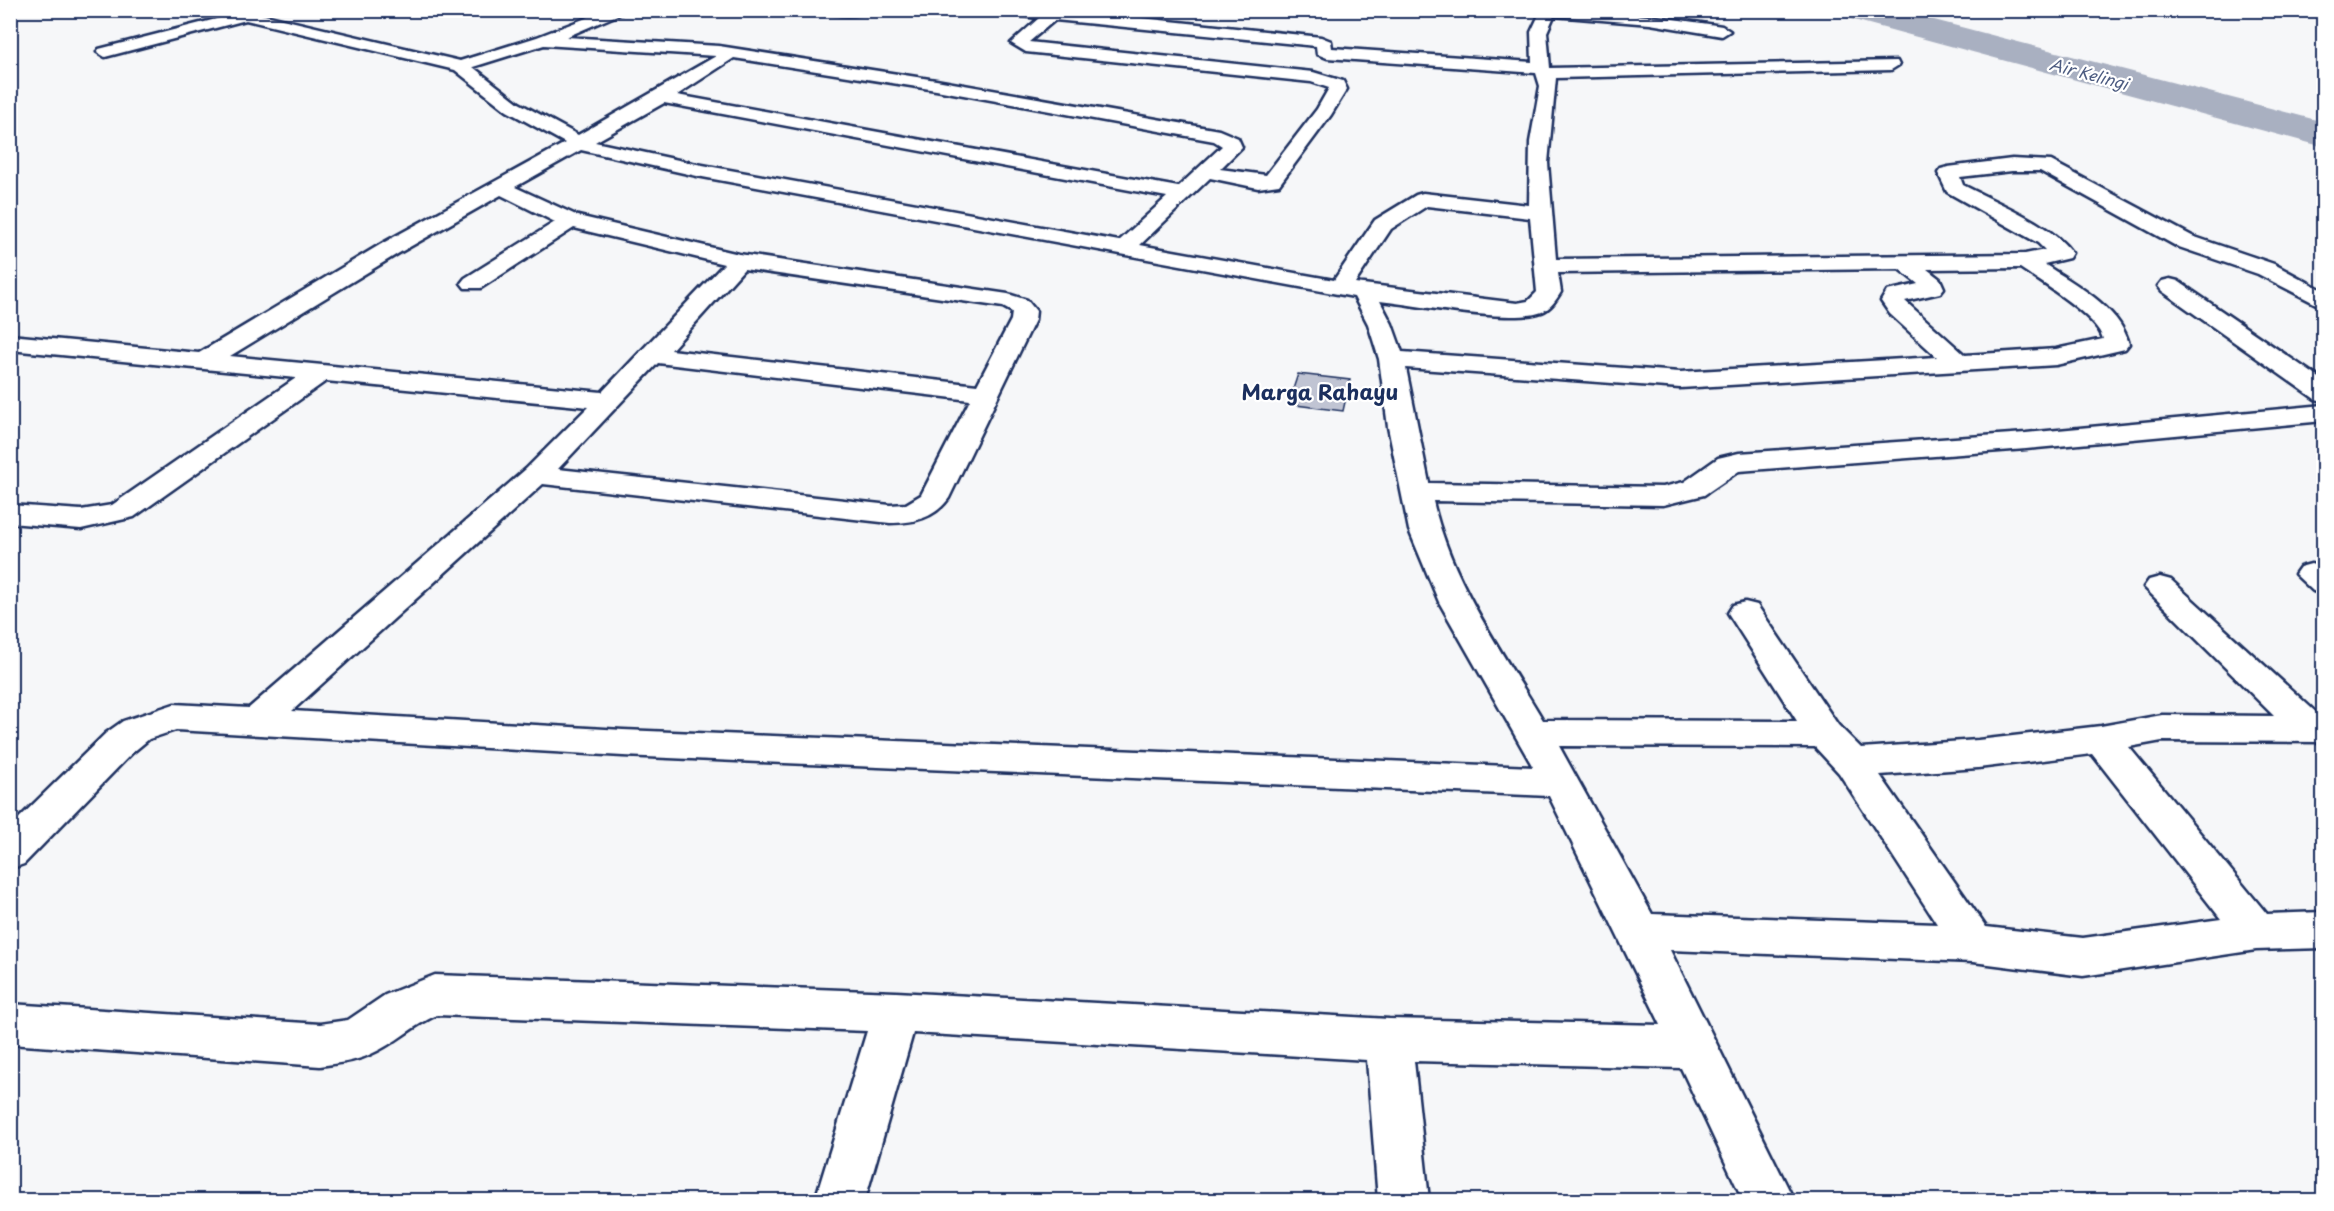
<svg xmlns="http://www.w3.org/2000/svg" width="2334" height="1211" font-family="'Playpen Sans',sans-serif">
  <rect width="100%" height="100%" fill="#f6f7f9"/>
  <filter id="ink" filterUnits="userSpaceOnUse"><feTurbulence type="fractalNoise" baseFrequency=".0167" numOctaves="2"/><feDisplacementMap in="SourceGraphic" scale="12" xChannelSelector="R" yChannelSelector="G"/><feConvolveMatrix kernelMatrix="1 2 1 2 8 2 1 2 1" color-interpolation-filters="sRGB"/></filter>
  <g filter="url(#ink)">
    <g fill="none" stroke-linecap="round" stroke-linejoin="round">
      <polygon fill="#a9b0c1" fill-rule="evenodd" points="1839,10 1896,10 2324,122 2324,147 1843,17"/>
    </g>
    <polygon fill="#c0c4d3" stroke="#1b2f5e" stroke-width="1.5" points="1298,374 1350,380 1343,411 1288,404"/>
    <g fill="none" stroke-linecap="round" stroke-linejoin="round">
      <defs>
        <g id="minor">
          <path d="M216,10H244L460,61L537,37L607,10H629L566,37L719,46L936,80L1219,130L1238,138L1242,147L1220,169L1266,175L1317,109L1329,88L1311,82L1026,52L1011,43L1039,18L1001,14L994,10H1065L1321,37L1331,41L1332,48L1532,62L1531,32L1539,15L1525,10C1595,10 1652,15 1722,26L1730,31L1722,36L1650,24L1554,16L1547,32L1550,68L1897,61L1899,65L1891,70L1556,78L1548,163L1556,259L2025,254L2045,250L2038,243L1947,192L1938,173L1941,169L1948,167L2012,159L2051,161L2192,236L2274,264L2324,291V308L2258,274L2176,246L2040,171H2012L1960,177L1963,185C1995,202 2051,223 2072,253L2069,258L2044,264C2073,283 2120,307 2129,344L2125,349L2056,365L1680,388L1406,368L1429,483L1663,487L1684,482L1718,458L1739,453L2026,433L2324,405V421L2026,449L1739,471L1704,495L1663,505L1433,501C1451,581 1501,650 1543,720L1797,721L1728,613L1733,605L1745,602L1757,605L1838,725L1861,748L1978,740L2101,726L2162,715L2274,716L2144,587L2149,580L2160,577L2171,580L2320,716H2324V742L2162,741L2129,747L2267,914L2324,912V948L2256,950L2083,976L1973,962L1670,950L1794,1200H1743L1681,1068L1414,1061L1429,1200H1378L1367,1060L913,1033L865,1200H815L867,1031L437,1015C413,1025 395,1044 371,1054C355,1062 337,1063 320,1066L10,1044V1004L320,1024L348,1020L385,995L435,975L896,992L1389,1019L1661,1025L1549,796L623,756L176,730L149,739L132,753L24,864L10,869V827L106,733L123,721L174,704L249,708L526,469L588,407L326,381L134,517L81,529L10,523V505L81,510L112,505L296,378L10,350V335L199,353L383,243L565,143L507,111L455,70L246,20L105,57L97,52L99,49L228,16ZM1055,20L1316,46L1317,54L1327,58L1536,73L1540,86L1530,142L1529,205L1423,193L1416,195L1375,220L1334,280L1140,245L1210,178L1258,188L1279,185L1331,115L1347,89L1343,81L1313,72L1029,42ZM544,45L716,56L578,135L519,103L473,67ZM734,58L936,90L1214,141L1222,146L1178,187L677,95ZM664,103L1167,197L1119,241L697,164L595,142ZM581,150L697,176L1354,297L1368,324L1379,359L1388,427L1409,530L1439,602L1533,767L623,730L292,711L543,484L890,523C914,523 935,518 949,498L1035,320L1036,311L1027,300L1008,294L739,254L578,216L515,187ZM501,195L555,222L465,278L461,283L465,288H481L574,228L724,264L602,392L230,356L399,253ZM1427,206L1530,218L1537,292L1528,301L1517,303L1355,283L1391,229ZM2020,268C2039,281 2098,317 2103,339L2056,349L1965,355L1905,301L1940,293L1944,288L1940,279L1927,269ZM744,269L1003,307L1012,312L1011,320L977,385L671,350ZM1899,269L1918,284L1887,291L1881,301L1890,314L1937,357L1680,372L1402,352L1392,324L1380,301C1416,305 1511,324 1542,312C1551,308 1556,300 1561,292L1558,273ZM658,363L970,400L921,495L906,504L890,505L558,469ZM1559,746L1815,747L1839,773L1937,924L1652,914ZM2092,754L2221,919L2083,938L1986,927L1880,775L1978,768Z"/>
          <path d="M827,10H868C860,17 835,17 827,10Z"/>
          <polygon points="2170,279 2178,281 2324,381 2324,401 2315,399 2162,291 2158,286 2162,281"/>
          <polygon points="2311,564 2324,568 2324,594 2313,591 2295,574 2300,567"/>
        </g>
      </defs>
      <use href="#minor" stroke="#1b2f5e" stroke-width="5"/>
      <use href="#minor" fill="#fff" fill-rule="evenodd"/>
    </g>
  </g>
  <g text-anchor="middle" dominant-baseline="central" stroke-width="4.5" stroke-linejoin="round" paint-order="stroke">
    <g font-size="16" font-style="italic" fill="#4d5c81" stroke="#fff">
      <text transform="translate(2089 73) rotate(15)">Air Kelingi</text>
    </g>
    <g font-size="21" font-weight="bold" fill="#1b2f5e" stroke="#fff">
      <text x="1320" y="391">Marga Rahayu</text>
    </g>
  </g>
  <rect width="2334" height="1211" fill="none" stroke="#fff" stroke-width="36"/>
  <rect x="18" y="18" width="2298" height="1175" fill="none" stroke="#1b2f5e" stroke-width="2" filter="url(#ink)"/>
</svg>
